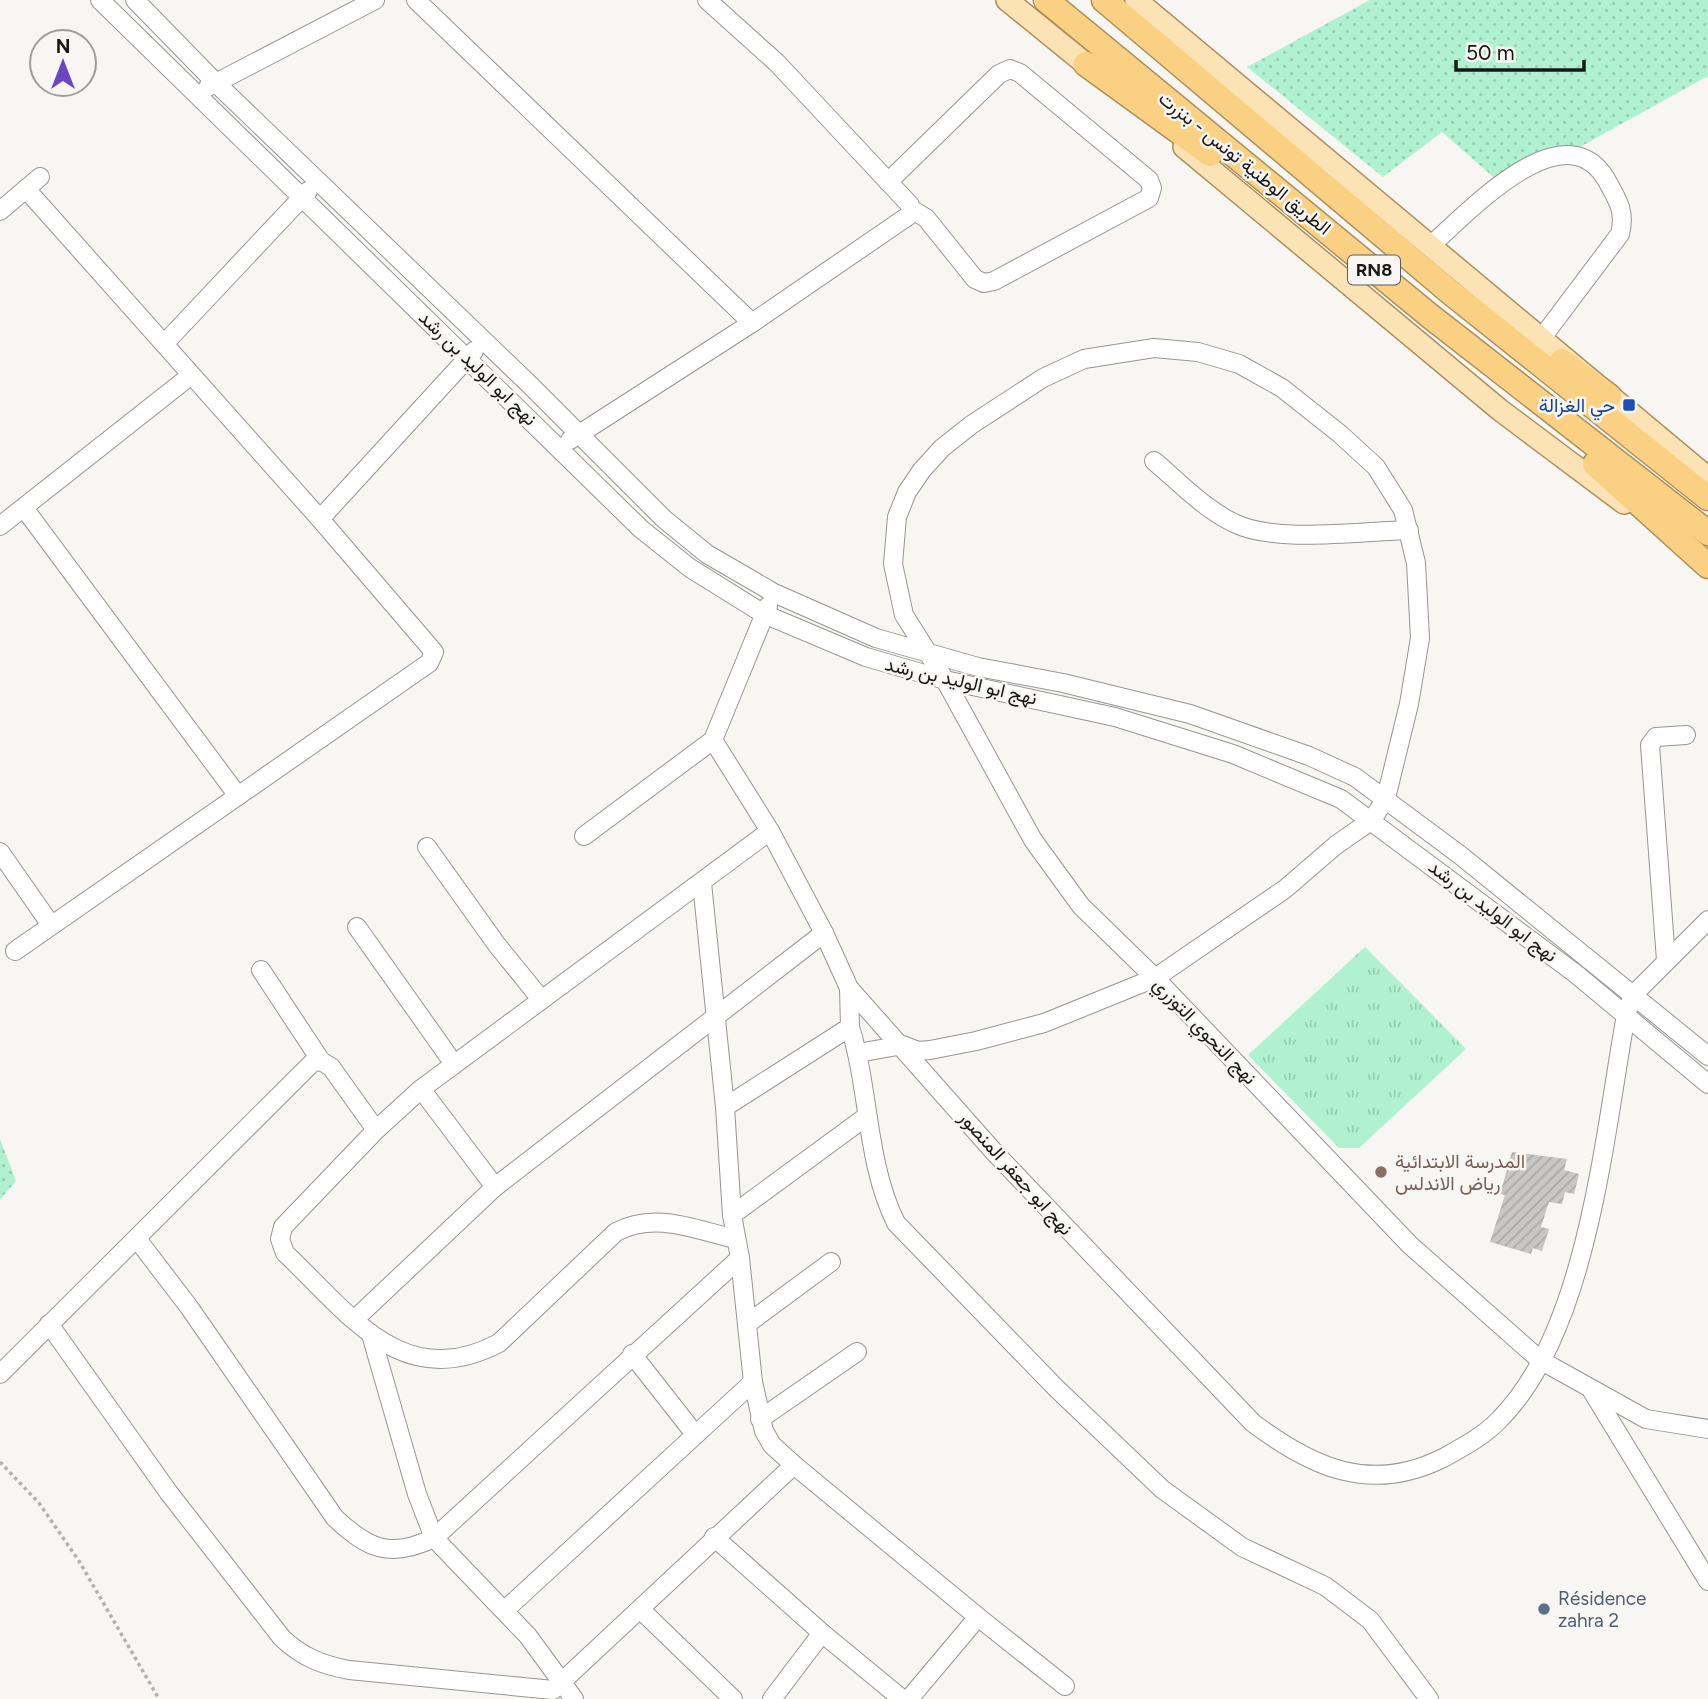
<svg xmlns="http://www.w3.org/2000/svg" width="1708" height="1699" font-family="Figtree,Vazirmatn,sans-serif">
  <defs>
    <pattern id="grass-dots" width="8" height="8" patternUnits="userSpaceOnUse" patternTransform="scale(1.75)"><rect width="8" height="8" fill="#aff1d0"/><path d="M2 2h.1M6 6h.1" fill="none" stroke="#96ceb2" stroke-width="1.8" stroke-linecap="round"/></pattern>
    <pattern id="park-tufts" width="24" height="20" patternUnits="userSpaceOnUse" patternTransform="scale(1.75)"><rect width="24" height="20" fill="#aff1d0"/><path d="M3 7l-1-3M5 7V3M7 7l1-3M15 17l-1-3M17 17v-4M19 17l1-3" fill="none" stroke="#96ceb2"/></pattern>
    <pattern id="building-hatch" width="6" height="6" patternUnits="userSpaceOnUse" patternTransform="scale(1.75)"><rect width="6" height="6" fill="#c8c7c3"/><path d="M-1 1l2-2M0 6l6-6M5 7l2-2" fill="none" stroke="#abaaa7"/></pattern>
  </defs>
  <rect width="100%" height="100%" fill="#f7f6f2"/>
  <g fill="url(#grass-dots)">
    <polygon points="1370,0 1708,0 1708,76 1506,188 1442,132 1383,177 1247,67"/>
    <polygon points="0,1139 16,1181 0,1200"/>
  </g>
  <polygon fill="url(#park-tufts)" points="1365,947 1466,1049 1359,1148 1339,1148 1248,1055"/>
  <polygon fill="url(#building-hatch)" points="1512,1152 1567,1159 1564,1170 1579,1174 1574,1194 1565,1192 1562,1204 1549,1202 1541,1227 1549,1229 1542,1251 1533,1248 1531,1254 1490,1242 1505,1195 1500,1194"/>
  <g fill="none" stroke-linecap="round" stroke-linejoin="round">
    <defs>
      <g id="minor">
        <polyline points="100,0 641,529 690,568 764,614 866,657 945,680 1115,717 1233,754 1341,799 1576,974 1708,1084"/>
        <polyline points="135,0 215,82 530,385 664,519 707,554 774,593 876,638 978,667 1063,683 1190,714 1309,756 1355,777 1460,855 1708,1056"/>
        <polyline points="416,0 752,323"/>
        <polyline points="208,87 375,0"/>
        <polyline points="888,182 999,74 1010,69 1020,73 1149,180 1152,188 1149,198 994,281 984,283 975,279 926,218 911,209"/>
        <polyline points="0,211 40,177"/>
        <path d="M1430,246C1467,214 1563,108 1606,179C1617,199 1626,211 1620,234L1541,339"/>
        <polyline points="164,344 308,191"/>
        <polyline points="570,440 752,323 911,214 910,205 777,63 707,0"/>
        <path d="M1154,461C1179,482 1204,509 1234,523C1276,544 1361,531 1409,530"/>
        <polyline points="24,508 238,796"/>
        <polyline points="320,519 474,351"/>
        <polyline points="0,526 190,376"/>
        <path d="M768,606L713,740L770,831L824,933L849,988L995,1153L1253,1423C1313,1468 1371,1494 1443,1458C1463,1447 1484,1436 1500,1419C1588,1330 1604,1135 1626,1015L1633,995L1708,920"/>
        <polyline points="584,836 713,740"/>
        <polyline points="427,847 497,945 540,998"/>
        <polyline points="0,852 51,925"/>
        <polyline points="702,883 725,1107 732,1215 740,1258 753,1382 764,1431 772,1445 794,1465 978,1617 909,1699"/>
        <polyline points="357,927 454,1064"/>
        <polyline points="15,951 429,663 434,652 320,519 26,189"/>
        <polyline points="1666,960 1650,745 1656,737 1686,735"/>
        <polyline points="261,970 321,1061"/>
        <path d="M850,1027C870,1091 866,1163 896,1223L1056,1388L1162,1489L1242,1547L1325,1586L1370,1620L1429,1699"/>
        <polyline points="858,1053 903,1045 918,1051 930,1050 976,1041 1044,1023 1155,978 1285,889 1336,845 1372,820 1386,798 1409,704 1420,638 1416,563 1403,510 1376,467 1340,434 1282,388 1239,364 1198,352 1154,348 1084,359 1043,378 971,425 942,448 922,470 907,492 897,517 893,564 904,615 945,680 1033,840 1081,906 1155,978 1410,1245 1540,1360 1646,1419 1708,1429"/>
        <polyline points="421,1089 495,1187"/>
        <polyline points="725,1107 850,1027 849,988"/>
        <polyline points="732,1215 867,1116"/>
        <path d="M137,1239L189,1307L335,1518C368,1549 390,1559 434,1538L740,1258"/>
        <path d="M736,1239C695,1230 656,1211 616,1232L499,1343C402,1394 349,1313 285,1253L280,1239L283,1227L376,1130L421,1089L770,831"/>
        <polyline points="355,1319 495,1187 824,933"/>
        <path d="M49,1324L169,1493L282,1638C302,1657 322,1665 349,1670L553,1690"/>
        <polyline points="747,1324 831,1262"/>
        <polyline points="372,1338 417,1494 434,1538 528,1636 574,1699"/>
        <polyline points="632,1354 694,1433"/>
        <polyline points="0,1374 313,1062 321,1061 331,1067 376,1130"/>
        <polyline points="1592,1391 1708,1581"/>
        <polyline points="760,1419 857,1352"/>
        <polyline points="714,1537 822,1633 772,1699"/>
        <polyline points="505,1610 753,1382"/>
        <polyline points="641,1610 733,1699"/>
        <polyline points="978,1617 1065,1686"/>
        <polyline points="822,1633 902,1699"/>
        <polyline points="554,1689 794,1465"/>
      </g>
      <g id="major">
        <polyline points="1007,0 1098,74"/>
        <polyline points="1136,0 1708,478"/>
        <polyline points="1184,147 1500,410 1624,503"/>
      </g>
      <g id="highway">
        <polyline points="1046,0 1430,316 1708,533"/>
        <polyline points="1104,0 1450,292 1708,498"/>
        <polyline points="1086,64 1210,154"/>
        <polyline points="1562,361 1609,396"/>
        <polyline points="1595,464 1708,566"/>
      </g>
    </defs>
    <use href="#minor" stroke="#969591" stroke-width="20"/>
    <use href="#major" stroke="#ab905d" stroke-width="24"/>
    <use href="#highway" stroke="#ab905d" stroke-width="27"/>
    <polyline stroke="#b2b1ad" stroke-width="3.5" stroke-dasharray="3.5 3.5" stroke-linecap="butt" points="0,1462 39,1503 79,1561 159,1699"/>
    <use href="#minor" stroke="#fff" stroke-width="18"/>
    <use href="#major" stroke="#fce3b5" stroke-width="21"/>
    <use href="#highway" stroke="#fad083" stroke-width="24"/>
  </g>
  <rect fill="#1a4fb4" stroke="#f7f6f2" stroke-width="2.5" x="1622" y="398" width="14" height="14" rx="3.5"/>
  <circle fill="#8d6e63" stroke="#f7f6f2" stroke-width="2.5" cx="1381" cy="1172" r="7"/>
  <circle fill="#5c6f8a" stroke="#f7f6f2" stroke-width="2.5" cx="1544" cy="1609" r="7"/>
  <g text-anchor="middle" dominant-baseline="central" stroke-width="5" stroke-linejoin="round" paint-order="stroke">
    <rect fill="#f7f6f2" stroke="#5b5b58" stroke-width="2" x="1348" y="255.5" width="52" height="29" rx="5"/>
    <g font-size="18" font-weight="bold" fill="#181816">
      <text x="1374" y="270">RN8</text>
    </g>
    <g font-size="19" fill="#181816" stroke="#f7f6f2">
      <text transform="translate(1245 163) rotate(39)">الطريق الوطنية تونس - بنزرت</text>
      <text transform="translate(478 368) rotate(44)">نهج ابو الوليد بن رشد</text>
      <text transform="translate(961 681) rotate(13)">نهج ابو الوليد بن رشد</text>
      <text transform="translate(1493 911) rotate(37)">نهج ابو الوليد بن رشد</text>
      <text transform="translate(1205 1031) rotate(46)">نهج النحوي التوزري</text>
      <text transform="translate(1016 1173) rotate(48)">نهج ابو جعفر المنصور</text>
    </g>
    <g font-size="19" fill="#164399" stroke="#f7f6f2" text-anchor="end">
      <text x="1615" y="405">حي الغزالة</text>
    </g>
    <g font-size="19" fill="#785e54" stroke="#f7f6f2" text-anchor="start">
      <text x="1395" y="1161">المدرسة الابتدائية<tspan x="1395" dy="22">رياض الاندلس</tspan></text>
    </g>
    <g font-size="19" fill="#4e5e75" stroke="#f7f6f2" text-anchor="start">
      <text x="1558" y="1598">Résidence<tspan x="1558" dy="22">zahra 2</tspan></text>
    </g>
  </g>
  <g transform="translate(63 63)"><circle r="33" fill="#f7f6f2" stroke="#9e9d9a" stroke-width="2"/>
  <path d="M0-5L12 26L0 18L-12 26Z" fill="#6a46bf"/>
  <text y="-10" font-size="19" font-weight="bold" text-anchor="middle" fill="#181816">N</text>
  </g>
  <path d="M1456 60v10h128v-10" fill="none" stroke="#181816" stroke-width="3.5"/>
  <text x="1466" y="60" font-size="21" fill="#181816" stroke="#f7f6f2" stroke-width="5" paint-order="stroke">50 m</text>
</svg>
